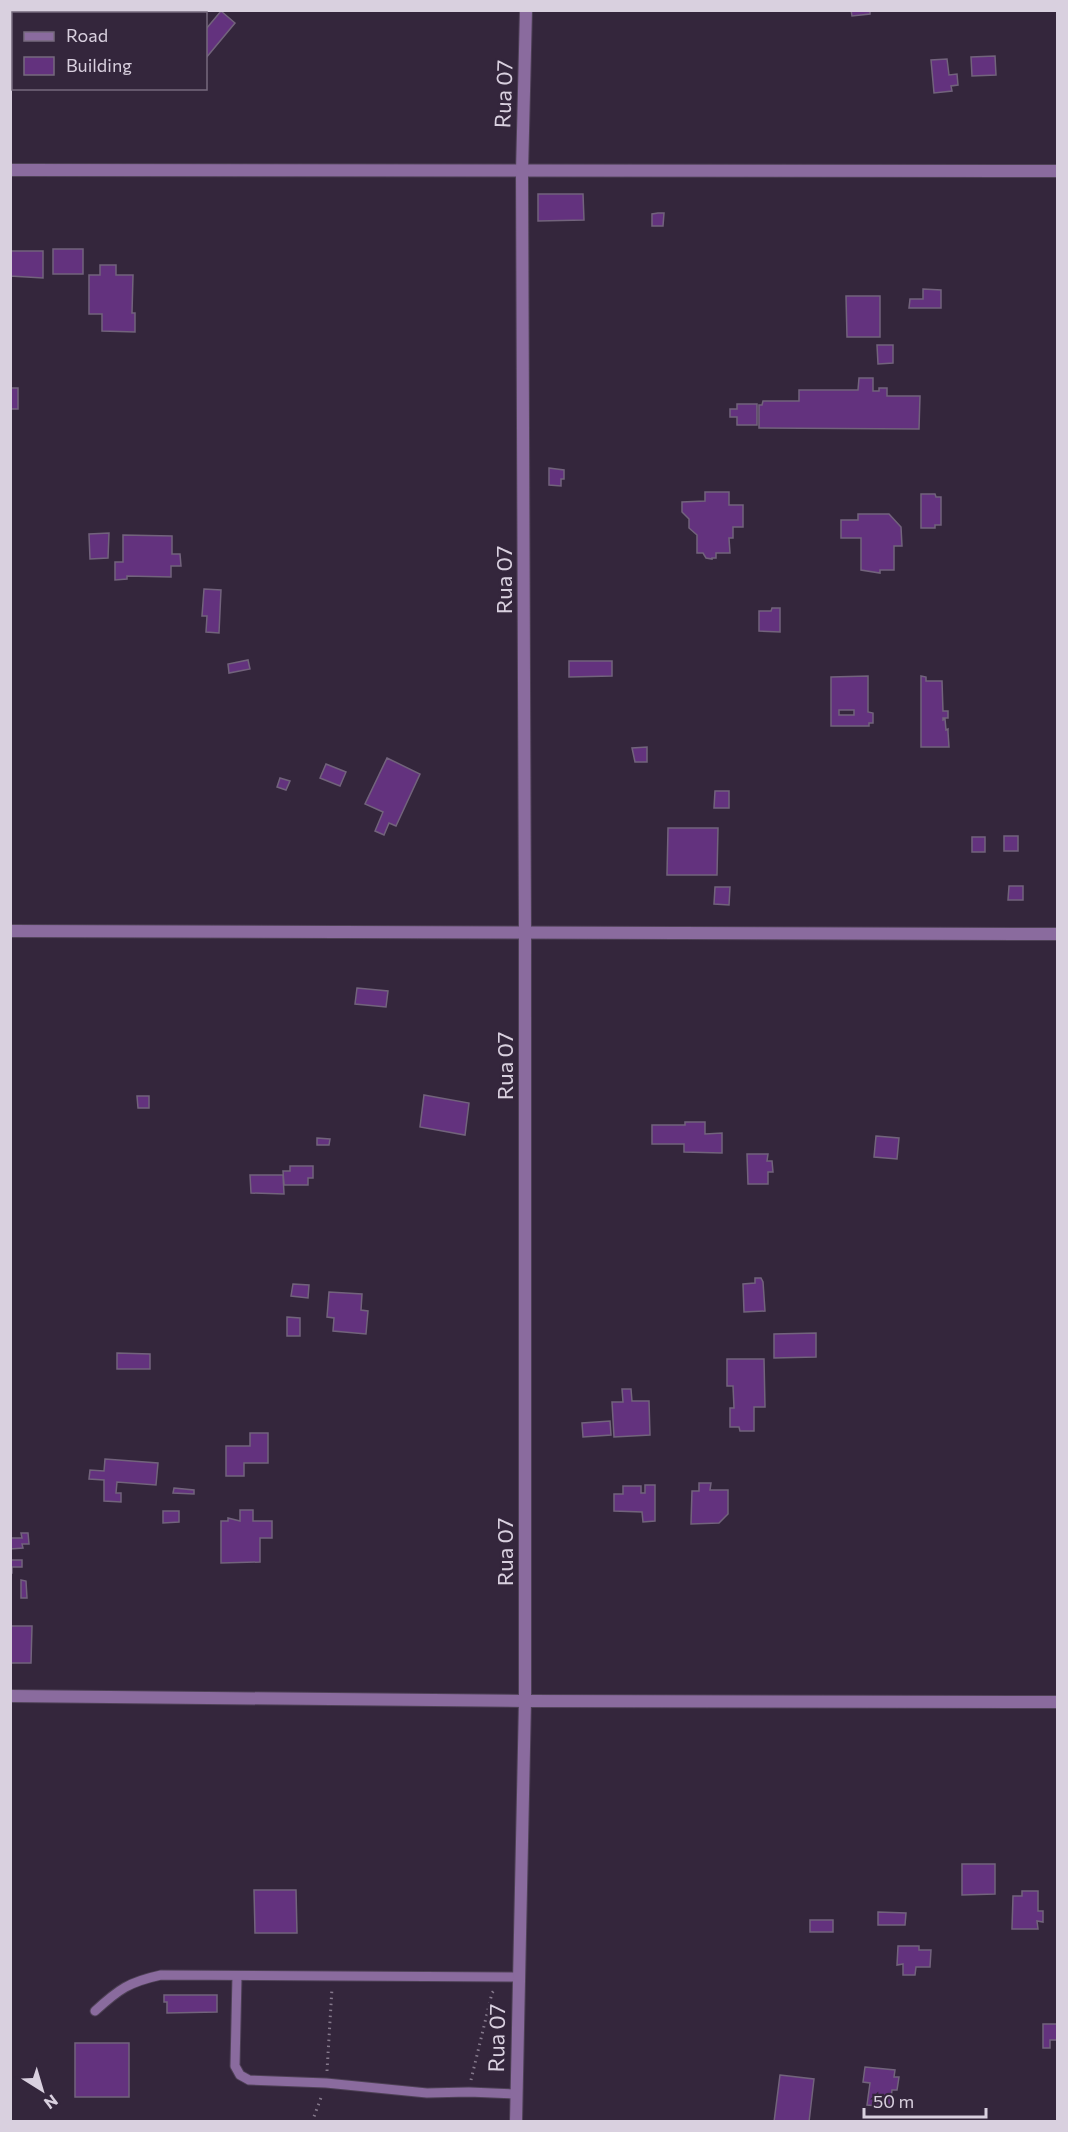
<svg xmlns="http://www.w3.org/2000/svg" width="1068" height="2132" font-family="Commissioner,sans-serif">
  <rect width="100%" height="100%" fill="#34263c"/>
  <g fill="#63327e" stroke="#72637c" stroke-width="1.5" fill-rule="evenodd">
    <polygon points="851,10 870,10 870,14 852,16"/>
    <polygon points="221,11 235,23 206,58 206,29"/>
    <polygon points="995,56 996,75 972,76 971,57"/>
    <polygon points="947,59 949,75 957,74 958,85 951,86 952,91 934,93 931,60"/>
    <polygon points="538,194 583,194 584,220 538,221"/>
    <polygon points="658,213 664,213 663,226 652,226 652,214"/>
    <rect x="53" y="249" width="30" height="25"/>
    <polygon points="10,251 43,251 43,278 10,276"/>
    <polygon points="100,265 116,265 116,275 133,275 132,313 135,313 135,332 102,331 102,314 89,314 89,275 100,275"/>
    <polygon points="923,289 941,290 941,308 909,308 910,299 923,299"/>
    <polygon points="846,296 880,296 880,337 847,337"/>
    <polygon points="877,345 893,345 893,363 878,364"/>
    <polygon points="859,378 873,378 873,391 879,391 879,388 887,388 887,396 920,396 919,429 759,428 759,405 762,405 763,401 799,401 799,390 858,390"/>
    <rect x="10" y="388" width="8" height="21"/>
    <polygon points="737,404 757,404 757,425 737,425 737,417 730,417 730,409 737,409"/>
    <polygon points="549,468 564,470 564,479 561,479 561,486 549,485"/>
    <polygon points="705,492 729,492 729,505 743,505 743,527 733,527 733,538 729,538 730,553 716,553 716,558 712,558 712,559 706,558 703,553 697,553 697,535 689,528 689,519 682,512 682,502 705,501"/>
    <polygon points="921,494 935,494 936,497 941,497 941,525 935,525 935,528 921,528"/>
    <polygon points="858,514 889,514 901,527 902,546 894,546 894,570 880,570 880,573 861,570 861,538 841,538 841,520 858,520"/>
    <polygon points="109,533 108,558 90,559 89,534"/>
    <polygon points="123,535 172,536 172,554 180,554 181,566 171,566 171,577 127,576 127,579 115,580 115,562 123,562"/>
    <polygon points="204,589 221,590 219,633 206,632 207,616 202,616"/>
    <polygon points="772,608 780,608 780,632 759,631 759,611 771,611"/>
    <polygon points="248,660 250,669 229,673 228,664"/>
    <polygon points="569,661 612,661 612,676 569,677"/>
    <path d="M868,676V712L873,713V723H869V726H831V677ZM839,710H854V715H839Z"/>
    <polygon points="921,676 926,677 926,681 942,681 943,711 948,711 948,718 943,718 943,720 945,719 946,730 948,729 948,732 949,747 921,747"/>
    <polygon points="647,747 647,762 635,762 632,748"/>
    <polygon points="387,758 420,774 396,826 389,823 384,835 375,831 383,812 365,804"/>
    <polygon points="326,764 346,772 340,786 320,778"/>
    <polygon points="280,778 290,781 286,790 277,787"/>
    <polygon points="715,791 729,791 729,808 714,808"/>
    <polygon points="668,828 718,828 717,875 667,875"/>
    <rect x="1004" y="836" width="14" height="15"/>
    <rect x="972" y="837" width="13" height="15"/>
    <polygon points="1009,886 1023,886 1023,900 1008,900"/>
    <polygon points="715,887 730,887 729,905 714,904"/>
    <polygon points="357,988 388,991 386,1007 355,1004"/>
    <rect x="10" y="1046" width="1" height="75"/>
    <polygon points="424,1095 469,1103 465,1135 420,1127"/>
    <polygon points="137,1096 149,1096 149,1108 138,1108"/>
    <polygon points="685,1122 705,1122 705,1134 722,1133 722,1153 684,1152 684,1144 652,1144 652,1125 685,1125"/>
    <polygon points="876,1136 899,1138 897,1159 874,1157"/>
    <polygon points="317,1138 330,1139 329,1145 317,1145"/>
    <polygon points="747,1154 768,1154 767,1161 772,1161 773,1172 768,1172 768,1184 748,1184"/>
    <polygon points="290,1166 313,1166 313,1178 308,1178 308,1185 284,1185 283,1171 290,1171"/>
    <polygon points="250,1175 283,1175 284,1194 251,1193"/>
    <polygon points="755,1278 761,1278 763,1282 765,1311 744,1312 743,1284 755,1283"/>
    <polygon points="293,1284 309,1285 308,1298 291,1296"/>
    <polygon points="329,1292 362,1294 361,1310 368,1311 366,1334 333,1331 334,1318 327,1317"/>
    <polygon points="287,1317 300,1318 300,1336 287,1336"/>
    <polygon points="816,1333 816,1357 774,1358 774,1334"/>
    <polygon points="117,1353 150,1354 150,1369 117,1369"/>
    <polygon points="727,1359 764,1359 765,1407 754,1407 754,1431 740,1431 739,1427 730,1427 730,1408 734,1408 733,1386 727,1386"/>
    <polygon points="622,1389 631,1389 632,1401 649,1401 650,1435 614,1437 612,1402 623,1402"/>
    <polygon points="610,1421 611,1435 583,1437 582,1423"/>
    <polygon points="250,1433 268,1433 268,1463 244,1463 244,1476 226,1476 226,1446 250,1446"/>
    <polygon points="105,1459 158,1463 156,1485 117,1482 116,1493 121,1493 121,1502 104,1501 104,1480 89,1479 90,1470 104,1471"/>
    <polygon points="699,1483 711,1483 710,1490 728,1490 728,1514 719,1523 691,1524 692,1491 699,1491"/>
    <polygon points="645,1485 655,1485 655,1521 643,1522 642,1512 614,1511 614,1494 623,1494 623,1486 641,1486 641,1493 645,1493"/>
    <polygon points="174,1488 194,1490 194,1494 173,1493"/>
    <polygon points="240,1510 253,1510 253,1521 272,1521 272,1538 260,1538 260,1562 221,1563 221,1521 228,1521 228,1518 240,1521"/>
    <polygon points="163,1511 179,1511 179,1522 163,1523"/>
    <polygon points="21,1533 28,1533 29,1544 22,1544 23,1548 10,1549 10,1538 22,1538"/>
    <polygon points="10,1560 22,1560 22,1567 12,1567 12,1573 10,1573"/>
    <polygon points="21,1580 26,1581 27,1598 21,1598"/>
    <polygon points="10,1626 32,1626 31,1663 10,1663"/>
    <polygon points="962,1864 995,1864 995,1894 962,1895"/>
    <polygon points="254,1890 296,1890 297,1933 255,1933"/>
    <polygon points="1022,1891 1038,1891 1038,1911 1043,1911 1043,1922 1037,1921 1038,1929 1012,1929 1013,1896 1022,1896"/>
    <polygon points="878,1912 906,1913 905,1925 878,1925"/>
    <rect x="810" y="1920" width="23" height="12"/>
    <polygon points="898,1946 919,1946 919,1950 931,1950 930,1967 916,1967 915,1975 903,1975 903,1964 897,1965"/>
    <polygon points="164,1995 217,1995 217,2012 167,2013 167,2002 164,2002"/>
    <polygon points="1043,2024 1057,2024 1057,2040 1050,2040 1050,2048 1043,2048"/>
    <rect x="75" y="2043" width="54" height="54"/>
    <polygon points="865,2067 895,2070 894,2077 899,2077 897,2090 892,2090 890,2107 867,2105 870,2083 863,2082"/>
    <polygon points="780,2075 814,2079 809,2122 774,2122"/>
  </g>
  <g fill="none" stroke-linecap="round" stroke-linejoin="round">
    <defs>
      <g id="lane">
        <polyline points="237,1976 235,2066 240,2075 249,2080 326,2083 427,2093 469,2092 516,2094"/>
        <path d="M95,2011C119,1989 129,1982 161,1975L518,1977"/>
      </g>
      <g id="street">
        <polyline points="10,170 1058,171"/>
        <polyline points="10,931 1058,934"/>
        <polyline points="10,1696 525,1701 1058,1702"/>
        <polyline points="516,2122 525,1701 525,933 522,172 526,10"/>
      </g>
    </defs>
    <use href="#lane" stroke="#4e4156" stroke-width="11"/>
    <use href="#street" stroke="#4e4156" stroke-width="14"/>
    <g stroke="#85798c" stroke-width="3" stroke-dasharray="1.5 4.5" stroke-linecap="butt">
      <polyline points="327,2071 332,1988"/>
      <polyline points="471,2080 492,1993 495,1989"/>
      <polyline points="312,2122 322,2095"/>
    </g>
    <use href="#lane" stroke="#8a6b9e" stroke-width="9"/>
    <use href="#street" stroke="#8a6b9e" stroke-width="12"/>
  </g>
  <g text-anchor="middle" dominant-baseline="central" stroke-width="5" stroke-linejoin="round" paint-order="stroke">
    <g font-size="22" fill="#d9d0df" stroke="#34263c">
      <text transform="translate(503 94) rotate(-88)">Rua 07</text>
      <text transform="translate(503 580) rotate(-90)">Rua 07</text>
      <text transform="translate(504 1066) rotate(-90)">Rua 07</text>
      <text transform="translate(504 1552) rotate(-90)">Rua 07</text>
      <text transform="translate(496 2038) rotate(-89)">Rua 07</text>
    </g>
  </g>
  <rect width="1068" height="2132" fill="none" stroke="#d9d0df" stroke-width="24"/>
  <rect x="12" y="12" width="195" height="78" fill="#34263c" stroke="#766a7d" stroke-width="1.5"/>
  <rect x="24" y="32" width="30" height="9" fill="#8a6b9e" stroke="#766a7d" stroke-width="1.5"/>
  <text x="66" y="42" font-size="18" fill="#d9d0df">Road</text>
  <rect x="24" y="57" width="30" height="18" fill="#63327e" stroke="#766a7d" stroke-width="1.5"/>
  <text x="66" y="72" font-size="18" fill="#d9d0df">Building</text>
  <g transform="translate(42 2090) rotate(143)" stroke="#34263c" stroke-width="4.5" paint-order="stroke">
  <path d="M0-4.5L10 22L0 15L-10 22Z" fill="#d9d0df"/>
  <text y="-9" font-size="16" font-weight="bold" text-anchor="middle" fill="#d9d0df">N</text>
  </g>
  <path d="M864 2108v9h122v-9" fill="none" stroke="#d9d0df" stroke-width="3"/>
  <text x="873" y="2108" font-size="18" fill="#d9d0df" stroke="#34263c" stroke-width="4.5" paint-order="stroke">50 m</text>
</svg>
